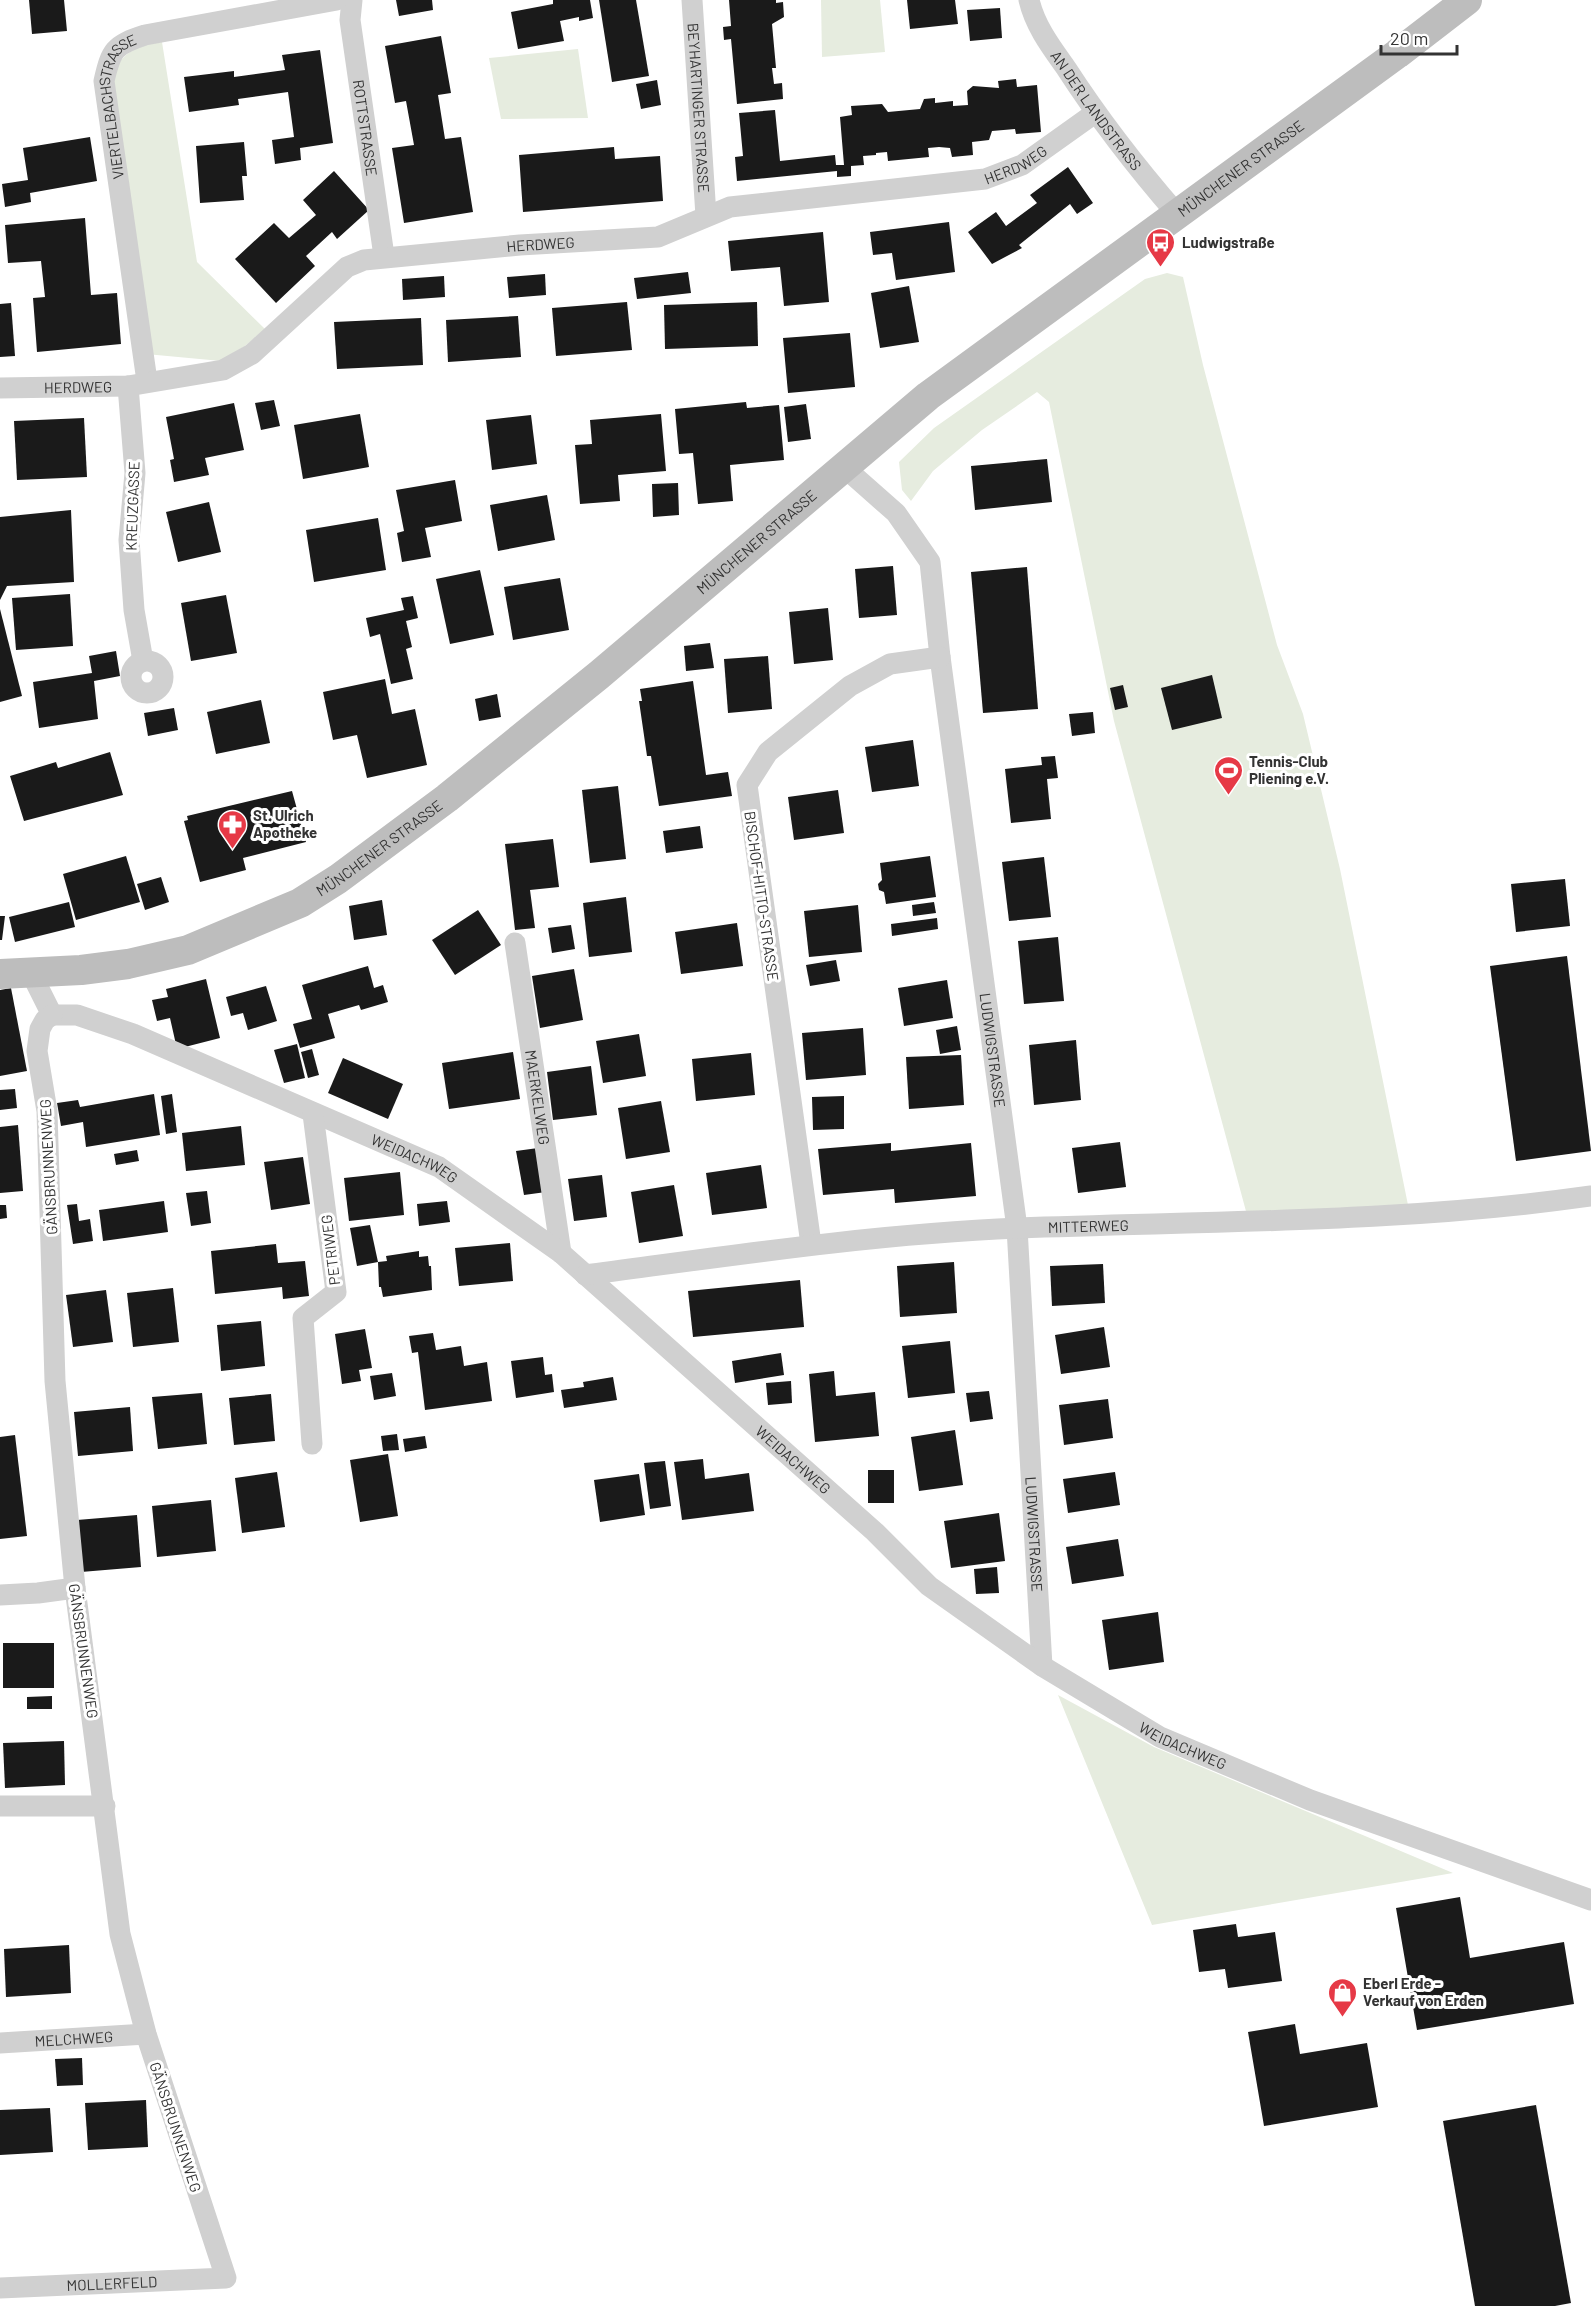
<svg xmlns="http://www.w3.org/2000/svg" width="1591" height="2306" font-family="Barlow,sans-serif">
  <rect width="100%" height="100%" fill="#fff"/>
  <g fill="#e6ecdf">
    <polygon points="821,0 880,0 885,52 822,57"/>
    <path d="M162,42L197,262L265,329L245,346L221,361L146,354L111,78C120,53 137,45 162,42Z"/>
    <polygon points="578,49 588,118 501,119 489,58"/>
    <polygon points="1167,273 1183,277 1203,365 1277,645 1303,714 1340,869 1408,1205 1247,1215 1114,721 1049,402 1037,392 982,430 933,471 911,501 902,490 899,462 934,428 1145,279"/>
    <polygon points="1058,1695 1154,1747 1453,1873 1152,1925"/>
  </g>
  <g fill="#1a1a1a">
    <polygon points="29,0 64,0 67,31 32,34"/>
    <polygon points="396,0 432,0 433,10 399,16"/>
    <polygon points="553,0 590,0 593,18 579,21 579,17 560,21 564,41 518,49 511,12 553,4"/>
    <polygon points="599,0 636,0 649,76 612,82"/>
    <polygon points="729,0 776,0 776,3 783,2 784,17 772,24 776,68 772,68 774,84 782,83 783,99 737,104 731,39 724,40 723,27 731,26"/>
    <polygon points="907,0 955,0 958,24 910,29"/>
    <polygon points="1000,8 1002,38 970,41 967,10"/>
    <polygon points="441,36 451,93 438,95 445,139 461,137 473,212 404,223 392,148 414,145 406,101 395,103 385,46"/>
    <polygon points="320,50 333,143 300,148 301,160 275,164 272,140 294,137 288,92 238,99 239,105 189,112 184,77 234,71 234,77 285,70 282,55"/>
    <polygon points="1016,79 1017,87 1037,85 1041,132 1016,134 1015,129 992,131 989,140 972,142 973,155 952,157 950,148 939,147 928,148 929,157 888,161 887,152 876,153 876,155 863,156 864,165 851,166 851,176 837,177 837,171 737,181 735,157 743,156 739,113 775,110 780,161 835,155 836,165 844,165 840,117 852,115 851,106 882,104 888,112 920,109 924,99 935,98 935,103 953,101 953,106 968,105 967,91 973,86 999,88 998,81"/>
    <polygon points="657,80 661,105 641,109 636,84"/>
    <polygon points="90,137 97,181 30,193 31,202 5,207 2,184 28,180 23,148"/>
    <polygon points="244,142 247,176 242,176 244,200 200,203 196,146"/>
    <polygon points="614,147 615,159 660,156 663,201 523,212 519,155"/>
    <polygon points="1068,167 1093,203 1077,214 1070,204 1019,245 1022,248 992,264 968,232 996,212 1006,226 1037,203 1030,195"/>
    <polygon points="334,171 369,210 337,239 332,232 306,256 315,266 276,303 235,259 274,223 289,238 316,215 303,200"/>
    <polygon points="85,218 91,295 117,293 121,344 37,352 33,298 45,297 41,261 8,263 5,225"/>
    <polygon points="949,222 955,272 896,280 892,253 873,255 870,232"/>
    <polygon points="823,232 829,302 784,306 780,267 731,271 728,241"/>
    <polygon points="688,272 691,293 637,299 634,278"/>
    <polygon points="545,274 546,295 509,298 507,277"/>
    <polygon points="444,276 445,297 403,300 402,279"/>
    <polygon points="909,286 919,342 880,348 871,293"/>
    <polygon points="627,302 632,350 556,356 552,308"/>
    <polygon points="757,302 758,346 665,349 664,305"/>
    <polygon points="11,303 15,356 0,357 0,304"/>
    <polygon points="518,316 521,357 448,362 446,320"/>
    <polygon points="421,318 423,365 337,369 334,322"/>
    <polygon points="850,333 855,387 788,393 783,338"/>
    <polygon points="274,400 280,426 261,430 255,403"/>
    <polygon points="746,402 747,408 779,405 784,460 730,465 733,501 698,504 693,453 679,454 675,409"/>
    <polygon points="234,403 244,450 205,458 209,475 174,482 170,460 174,459 166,417"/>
    <polygon points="806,404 811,439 788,442 784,407"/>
    <polygon points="360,414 369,467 303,479 294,425"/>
    <polygon points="661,414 666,471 618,475 620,501 580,504 575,445 592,444 590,420"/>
    <polygon points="531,415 537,464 492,470 486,420"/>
    <polygon points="84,418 87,477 17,480 14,421"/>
    <polygon points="1047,459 1052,502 975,510 971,466"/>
    <polygon points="455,480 462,521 425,528 431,557 402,562 397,533 404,531 396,490"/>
    <polygon points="678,483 679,515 653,517 652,484"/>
    <polygon points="547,495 555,540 498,551 490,505"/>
    <polygon points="209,502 221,552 178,562 166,512"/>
    <polygon points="71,510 74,582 7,586 0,600 0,517"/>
    <polygon points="378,518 386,570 314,582 306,530"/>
    <polygon points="893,566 897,615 859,618 855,569"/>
    <polygon points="1027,567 1038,709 983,713 971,572"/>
    <polygon points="480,570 494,635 450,644 436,579"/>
    <polygon points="560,578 569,630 513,640 504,587"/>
    <polygon points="70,594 73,646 16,650 12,598"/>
    <polygon points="226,595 237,653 191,661 181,603"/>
    <polygon points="413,596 418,618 406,621 412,647 406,649 413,679 391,684 380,634 370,637 366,618 404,610 401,598"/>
    <polygon points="828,608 833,660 794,664 789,612"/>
    <polygon points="0,609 22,696 0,702"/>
    <polygon points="710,643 714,668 686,671 684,646"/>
    <polygon points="116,651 120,676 94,681 98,719 39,728 33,682 92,673 89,656"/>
    <polygon points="768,656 772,709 728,713 724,659"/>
    <polygon points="1212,675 1222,718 1172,730 1161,688"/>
    <polygon points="385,679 392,714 415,709 427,765 367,778 357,735 333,740 323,692"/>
    <polygon points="693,681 706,775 728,772 732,796 659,806 651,756 647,756 639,701 642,701 640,689"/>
    <polygon points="1123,685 1128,707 1115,710 1110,688"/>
    <polygon points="497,694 501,717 479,721 475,699"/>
    <polygon points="261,700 270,743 216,754 207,712"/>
    <polygon points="174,708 178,730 148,736 144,713"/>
    <polygon points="1093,712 1095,733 1072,736 1069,714"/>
    <polygon points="913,740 919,786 872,792 865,747"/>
    <polygon points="110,752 123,795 24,821 10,776 56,762 58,768"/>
    <polygon points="1055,756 1058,778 1047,779 1051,819 1011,823 1005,769 1042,765 1041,757"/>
    <polygon points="618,786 626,859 590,863 582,790"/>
    <polygon points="838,790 844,833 794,840 788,797"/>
    <polygon points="292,791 306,842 243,858 246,870 200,882 184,821 188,820 187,816"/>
    <polygon points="700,826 703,848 666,853 663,831"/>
    <polygon points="553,839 559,887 530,890 535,928 515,930 505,844"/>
    <polygon points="126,856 140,902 76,920 63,874"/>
    <polygon points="930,856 936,897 886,904 884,892 879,890 878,884 882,880 880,863"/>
    <polygon points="1044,857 1051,917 1009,921 1002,862"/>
    <polygon points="161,877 169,902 145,910 137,884"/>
    <polygon points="1565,879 1570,926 1516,932 1511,884"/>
    <polygon points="626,897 632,952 589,957 583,903"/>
    <polygon points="382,900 387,935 354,940 349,906"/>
    <polygon points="69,902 75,927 15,942 9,917"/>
    <polygon points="934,902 936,913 913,916 912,905"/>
    <polygon points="858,905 862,952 809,957 804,911"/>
    <polygon points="478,910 501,945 455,975 432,940"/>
    <polygon points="0,916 5,916 2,940 0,940"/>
    <polygon points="937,918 938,929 892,936 891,924"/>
    <polygon points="737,923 743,966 681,974 675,932"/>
    <polygon points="571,925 575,949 552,953 548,928"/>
    <polygon points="1058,937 1064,1001 1024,1004 1018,941"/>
    <polygon points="1567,956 1591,1151 1516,1161 1490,966"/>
    <polygon points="836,960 840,981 810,986 806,965"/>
    <polygon points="368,966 374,988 383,985 388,1002 361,1010 359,1005 328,1014 335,1038 300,1048 293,1024 312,1019 302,985"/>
    <polygon points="574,969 583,1020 540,1028 532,976"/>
    <polygon points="206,979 220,1038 177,1049 170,1018 157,1021 152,1000 168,997 166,989"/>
    <polygon points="947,980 953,1018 904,1026 898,988"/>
    <polygon points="266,986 277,1021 248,1030 243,1013 231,1016 226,997"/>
    <polygon points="11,988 27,1071 0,1076 0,990"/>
    <polygon points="957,1026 961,1050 940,1054 936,1030"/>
    <polygon points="863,1028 866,1075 806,1080 802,1033"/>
    <polygon points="639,1034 646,1076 603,1083 596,1041"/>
    <polygon points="1076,1040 1081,1100 1034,1105 1029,1045"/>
    <polygon points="297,1044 305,1078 284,1083 274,1050"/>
    <polygon points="312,1049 319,1075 308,1078 301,1052"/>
    <polygon points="513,1052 520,1099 449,1109 442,1063"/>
    <polygon points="751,1053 755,1095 696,1101 692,1059"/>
    <polygon points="961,1055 964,1105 909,1109 906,1057"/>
    <polygon points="343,1058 403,1084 388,1119 328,1093"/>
    <polygon points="591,1066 597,1115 553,1120 547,1072"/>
    <polygon points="15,1089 17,1108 0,1110 0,1090"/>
    <polygon points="154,1094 160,1135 86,1147 83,1122 61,1126 57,1103 78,1100 80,1107"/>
    <polygon points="172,1094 177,1132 166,1134 161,1096"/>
    <polygon points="844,1096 844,1129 813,1130 812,1097"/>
    <polygon points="661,1101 670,1152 626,1159 618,1108"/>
    <polygon points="18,1125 23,1191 0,1193 0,1127"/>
    <polygon points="241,1126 245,1165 186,1171 182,1133"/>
    <polygon points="1120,1142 1126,1187 1078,1193 1072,1148"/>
    <polygon points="891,1143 891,1151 971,1143 976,1196 895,1203 894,1189 823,1195 818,1149"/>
    <polygon points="538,1148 546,1192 524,1195 516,1151"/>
    <polygon points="137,1150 139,1161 116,1165 114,1154"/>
    <polygon points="303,1157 310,1204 271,1210 264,1162"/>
    <polygon points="761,1165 767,1208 712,1215 706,1173"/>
    <polygon points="400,1172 404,1215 349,1221 344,1178"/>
    <polygon points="602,1175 607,1217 574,1221 568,1179"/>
    <polygon points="674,1185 683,1236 639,1243 631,1192"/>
    <polygon points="207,1191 211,1223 191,1226 186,1193"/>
    <polygon points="164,1201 168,1232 103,1241 99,1210"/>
    <polygon points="447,1201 450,1222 419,1226 417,1204"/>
    <polygon points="77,1204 79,1221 90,1219 93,1241 73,1244 67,1205"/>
    <polygon points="0,1205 6,1205 7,1218 0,1219"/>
    <polygon points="370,1225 378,1262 357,1266 350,1228"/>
    <polygon points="510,1243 513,1281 459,1286 455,1248"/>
    <polygon points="276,1244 278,1263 305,1261 309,1296 283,1299 282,1287 215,1294 211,1251"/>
    <polygon points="419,1251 419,1257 428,1256 429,1266 431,1266 432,1290 383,1297 381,1287 379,1287 378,1262 387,1261 386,1256"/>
    <polygon points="954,1262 957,1313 900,1317 897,1266"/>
    <polygon points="1103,1264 1105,1303 1052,1306 1050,1266"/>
    <polygon points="800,1280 804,1327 693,1337 688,1291"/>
    <polygon points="173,1288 179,1342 133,1347 127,1293"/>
    <polygon points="106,1290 113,1342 73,1347 66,1295"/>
    <polygon points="261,1321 265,1366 221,1371 217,1325"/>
    <polygon points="1104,1327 1110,1367 1061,1374 1055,1335"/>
    <polygon points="365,1329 372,1368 359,1370 361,1381 342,1384 335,1334"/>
    <polygon points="433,1333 436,1350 461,1346 464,1366 487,1362 492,1401 425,1410 418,1352 412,1353 409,1336"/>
    <polygon points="950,1341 955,1393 908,1398 902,1346"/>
    <polygon points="781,1353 784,1375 735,1383 732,1361"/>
    <polygon points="543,1357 545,1375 552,1374 554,1392 516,1398 511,1361"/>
    <polygon points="834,1371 836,1396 875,1392 879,1436 815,1442 809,1374"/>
    <polygon points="392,1373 396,1396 374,1400 370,1376"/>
    <polygon points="613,1377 617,1400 564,1408 561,1390 584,1387 583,1382"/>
    <polygon points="791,1381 792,1403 768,1405 766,1383"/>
    <polygon points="989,1391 993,1419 970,1422 966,1393"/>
    <polygon points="202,1393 207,1444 158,1449 152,1397"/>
    <polygon points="271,1394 275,1441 234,1445 229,1398"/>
    <polygon points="1108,1399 1113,1438 1064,1445 1059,1405"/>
    <polygon points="130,1407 133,1451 78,1456 74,1412"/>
    <polygon points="955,1430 963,1485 919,1491 911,1437"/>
    <polygon points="397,1434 399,1450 383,1451 381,1436"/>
    <polygon points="15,1435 27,1536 0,1539 0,1437"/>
    <polygon points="425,1436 427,1448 405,1452 403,1439"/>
    <polygon points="388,1454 398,1516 360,1522 350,1460"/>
    <polygon points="703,1459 705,1479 749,1473 754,1511 682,1520 674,1462"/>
    <polygon points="665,1461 671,1506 650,1509 644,1463"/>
    <rect x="868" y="1470" width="26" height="33"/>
    <polygon points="277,1472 285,1527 242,1533 235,1478"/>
    <polygon points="1115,1472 1120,1505 1068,1513 1063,1479"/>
    <polygon points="639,1474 645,1515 600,1522 594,1480"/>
    <polygon points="211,1500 216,1551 157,1557 152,1506"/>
    <polygon points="999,1513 1005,1561 951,1568 944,1521"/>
    <polygon points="137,1515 141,1567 81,1572 77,1520"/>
    <polygon points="1118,1539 1124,1576 1072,1584 1066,1547"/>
    <polygon points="997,1567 999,1593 976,1594 974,1569"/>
    <polygon points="1158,1612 1164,1662 1109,1670 1102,1620"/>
    <rect x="3" y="1643" width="51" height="45"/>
    <polygon points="52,1696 52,1709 27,1709 27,1697"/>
    <polygon points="64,1741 65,1785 5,1788 3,1743"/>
    <polygon points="1460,1897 1470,1958 1564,1942 1574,2004 1417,2030 1396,1908"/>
    <polygon points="1236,1924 1238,1937 1275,1932 1282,1981 1228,1988 1225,1969 1199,1972 1193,1930"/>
    <polygon points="69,1945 71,1993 6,1997 4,1949"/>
    <polygon points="1295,2024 1300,2054 1367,2043 1378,2107 1264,2126 1248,2032"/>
    <polygon points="82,2058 83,2085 57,2086 55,2059"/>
    <polygon points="146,2100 148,2147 88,2150 85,2103"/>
    <polygon points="1536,2105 1571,2303 1555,2306 1475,2306 1443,2121"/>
    <polygon points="50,2108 53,2152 0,2155 0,2110"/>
  </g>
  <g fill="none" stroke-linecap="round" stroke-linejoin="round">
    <g stroke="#d0d0d0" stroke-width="21">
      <path id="s1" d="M352,0L350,20L384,256"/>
      <path id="s2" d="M692,0L706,216"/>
      <path id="s3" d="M1029,0C1035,26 1051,47 1066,68C1099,119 1137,168 1177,214"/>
      <path id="s4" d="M147,381L104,81C111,50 114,45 145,35L337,0"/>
      <polyline points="128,386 135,473 129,540 134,610 143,661"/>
      <path id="s5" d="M0,388L128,386L223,370L252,354L347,267L364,260L520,245L658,237L730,207L985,179L1022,165L1095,113"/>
      <path id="s6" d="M845,468L896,513L930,562L940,657L1017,1228L1042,1666"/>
      <circle cx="147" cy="677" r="16"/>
      <path id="s7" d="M515,943L561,1253"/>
      <polyline points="31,973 52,1015"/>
      <path id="s8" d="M52,1015H77L133,1034L439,1167L561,1253L875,1532L929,1586L1042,1666L1160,1737L1310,1800L1591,1900"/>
      <polyline points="811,1244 747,785 768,752 850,686 890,664 940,657"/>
      <path id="s9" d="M585,1275C729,1256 874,1234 1019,1228C1210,1221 1401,1223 1591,1196"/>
      <polyline points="312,1444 303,1318 336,1292 313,1114"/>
      <polyline points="0,1595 38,1593 75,1588"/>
      <polyline points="0,1806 105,1806"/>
      <path id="s10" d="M0,2043L146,2034"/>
      <path id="s11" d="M0,2288L226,2278L146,2034L120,1934L75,1588L55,1381L47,1111L37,1051L40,1029L45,1020L52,1015"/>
    </g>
    <path stroke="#bdbdbd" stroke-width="30" id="s12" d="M0,974L81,970L128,964L188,950L300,903L338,879L447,798L599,675L928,396L1397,54L1467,0"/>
  </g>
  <defs>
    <symbol id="bus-pin" viewBox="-11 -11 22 30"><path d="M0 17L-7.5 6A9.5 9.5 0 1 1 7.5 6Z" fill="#e63946" stroke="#fff"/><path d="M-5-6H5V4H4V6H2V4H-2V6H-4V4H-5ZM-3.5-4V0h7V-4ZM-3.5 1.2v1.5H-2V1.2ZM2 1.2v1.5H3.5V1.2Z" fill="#fff"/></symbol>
    <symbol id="stadium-pin" viewBox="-11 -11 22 30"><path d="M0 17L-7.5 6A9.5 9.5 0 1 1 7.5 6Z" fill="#e63946" stroke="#fff"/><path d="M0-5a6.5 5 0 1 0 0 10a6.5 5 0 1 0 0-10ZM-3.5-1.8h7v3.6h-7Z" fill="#fff"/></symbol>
    <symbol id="pharmacy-pin" viewBox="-11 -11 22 30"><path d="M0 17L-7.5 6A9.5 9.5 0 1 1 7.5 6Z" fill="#e63946" stroke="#fff"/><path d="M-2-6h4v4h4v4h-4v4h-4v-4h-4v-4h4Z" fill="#fff"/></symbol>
    <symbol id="shop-pin" viewBox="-11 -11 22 30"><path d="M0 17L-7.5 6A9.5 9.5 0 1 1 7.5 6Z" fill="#e63946" stroke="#fff"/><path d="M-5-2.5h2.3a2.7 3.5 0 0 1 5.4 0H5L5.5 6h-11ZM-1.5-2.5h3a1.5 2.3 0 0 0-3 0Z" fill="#fff"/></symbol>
  </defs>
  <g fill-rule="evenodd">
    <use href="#bus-pin" x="1144" y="226" width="33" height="45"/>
    <use href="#stadium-pin" x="1212" y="754" width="33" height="45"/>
    <use href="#pharmacy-pin" x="216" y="808" width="33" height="45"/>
    <use href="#shop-pin" x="1326" y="1976" width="33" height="45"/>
  </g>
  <g text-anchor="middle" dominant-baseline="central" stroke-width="6" stroke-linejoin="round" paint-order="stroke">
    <g font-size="15" fill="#333" stroke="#fff">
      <text stroke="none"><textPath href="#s2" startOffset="108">BEYHARTINGER STRASSE</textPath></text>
      <text stroke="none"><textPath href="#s3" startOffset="130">AN DER LANDSTRASS</textPath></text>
      <text stroke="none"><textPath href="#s4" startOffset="282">VIERTELBACHSTRASSE</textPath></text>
      <text stroke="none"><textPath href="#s1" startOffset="129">ROTTSTRASSE</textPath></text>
      <text stroke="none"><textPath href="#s5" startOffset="1068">HERDWEG</textPath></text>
      <text stroke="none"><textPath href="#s12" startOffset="1506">MÜNCHENER STRASSE</textPath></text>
      <text stroke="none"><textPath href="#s5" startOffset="582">HERDWEG</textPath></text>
      <text stroke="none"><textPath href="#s5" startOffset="78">HERDWEG</textPath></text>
      <text transform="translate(132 506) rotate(-88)">KREUZGASSE</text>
      <text stroke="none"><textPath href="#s12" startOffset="894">MÜNCHENER STRASSE</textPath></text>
      <text stroke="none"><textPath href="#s12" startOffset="408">MÜNCHENER STRASSE</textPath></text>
      <text transform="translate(762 896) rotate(82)">BISCHOF-HITTO-STRASSE</text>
      <text stroke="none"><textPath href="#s6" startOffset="620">LUDWIGSTRASSE</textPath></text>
      <text stroke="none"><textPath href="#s7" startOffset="156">MAERKELWEG</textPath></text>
      <text stroke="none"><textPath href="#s8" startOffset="392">WEIDACHWEG</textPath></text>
      <text transform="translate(48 1167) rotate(-93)">GÄNSBRUNNENWEG</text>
      <text stroke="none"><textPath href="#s9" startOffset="506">MITTERWEG</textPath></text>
      <text transform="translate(330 1250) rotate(-97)">PETRIWEG</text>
      <text stroke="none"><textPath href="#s8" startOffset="878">WEIDACHWEG</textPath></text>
      <text stroke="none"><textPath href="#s6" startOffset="1106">LUDWIGSTRASSE</textPath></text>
      <text transform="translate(84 1651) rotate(82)">GÄNSBRUNNENWEG</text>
      <text stroke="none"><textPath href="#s8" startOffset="1364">WEIDACHWEG</textPath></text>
      <text stroke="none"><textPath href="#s10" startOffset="74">MELCHWEG</textPath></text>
      <text transform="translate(176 2127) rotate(72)">GÄNSBRUNNENWEG</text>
      <text stroke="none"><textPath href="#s11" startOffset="112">MOLLERFELD</textPath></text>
    </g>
    <g font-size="15" font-weight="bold" fill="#333" stroke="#fff" text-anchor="start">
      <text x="1182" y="242">Ludwigstraße</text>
      <text x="1249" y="761">Tennis-Club<tspan x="1249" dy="17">Pliening e.V.</tspan></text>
      <text x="253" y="815">St. Ulrich<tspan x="253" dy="17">Apotheke</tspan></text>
      <text x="1363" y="1983">Eberl Erde -<tspan x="1363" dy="17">Verkauf von Erden</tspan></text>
    </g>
  </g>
  <path d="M1381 45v9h76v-9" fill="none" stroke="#333333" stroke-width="3"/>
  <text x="1390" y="45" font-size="18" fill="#333333" stroke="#ffffff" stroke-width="4.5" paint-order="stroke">20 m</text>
</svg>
